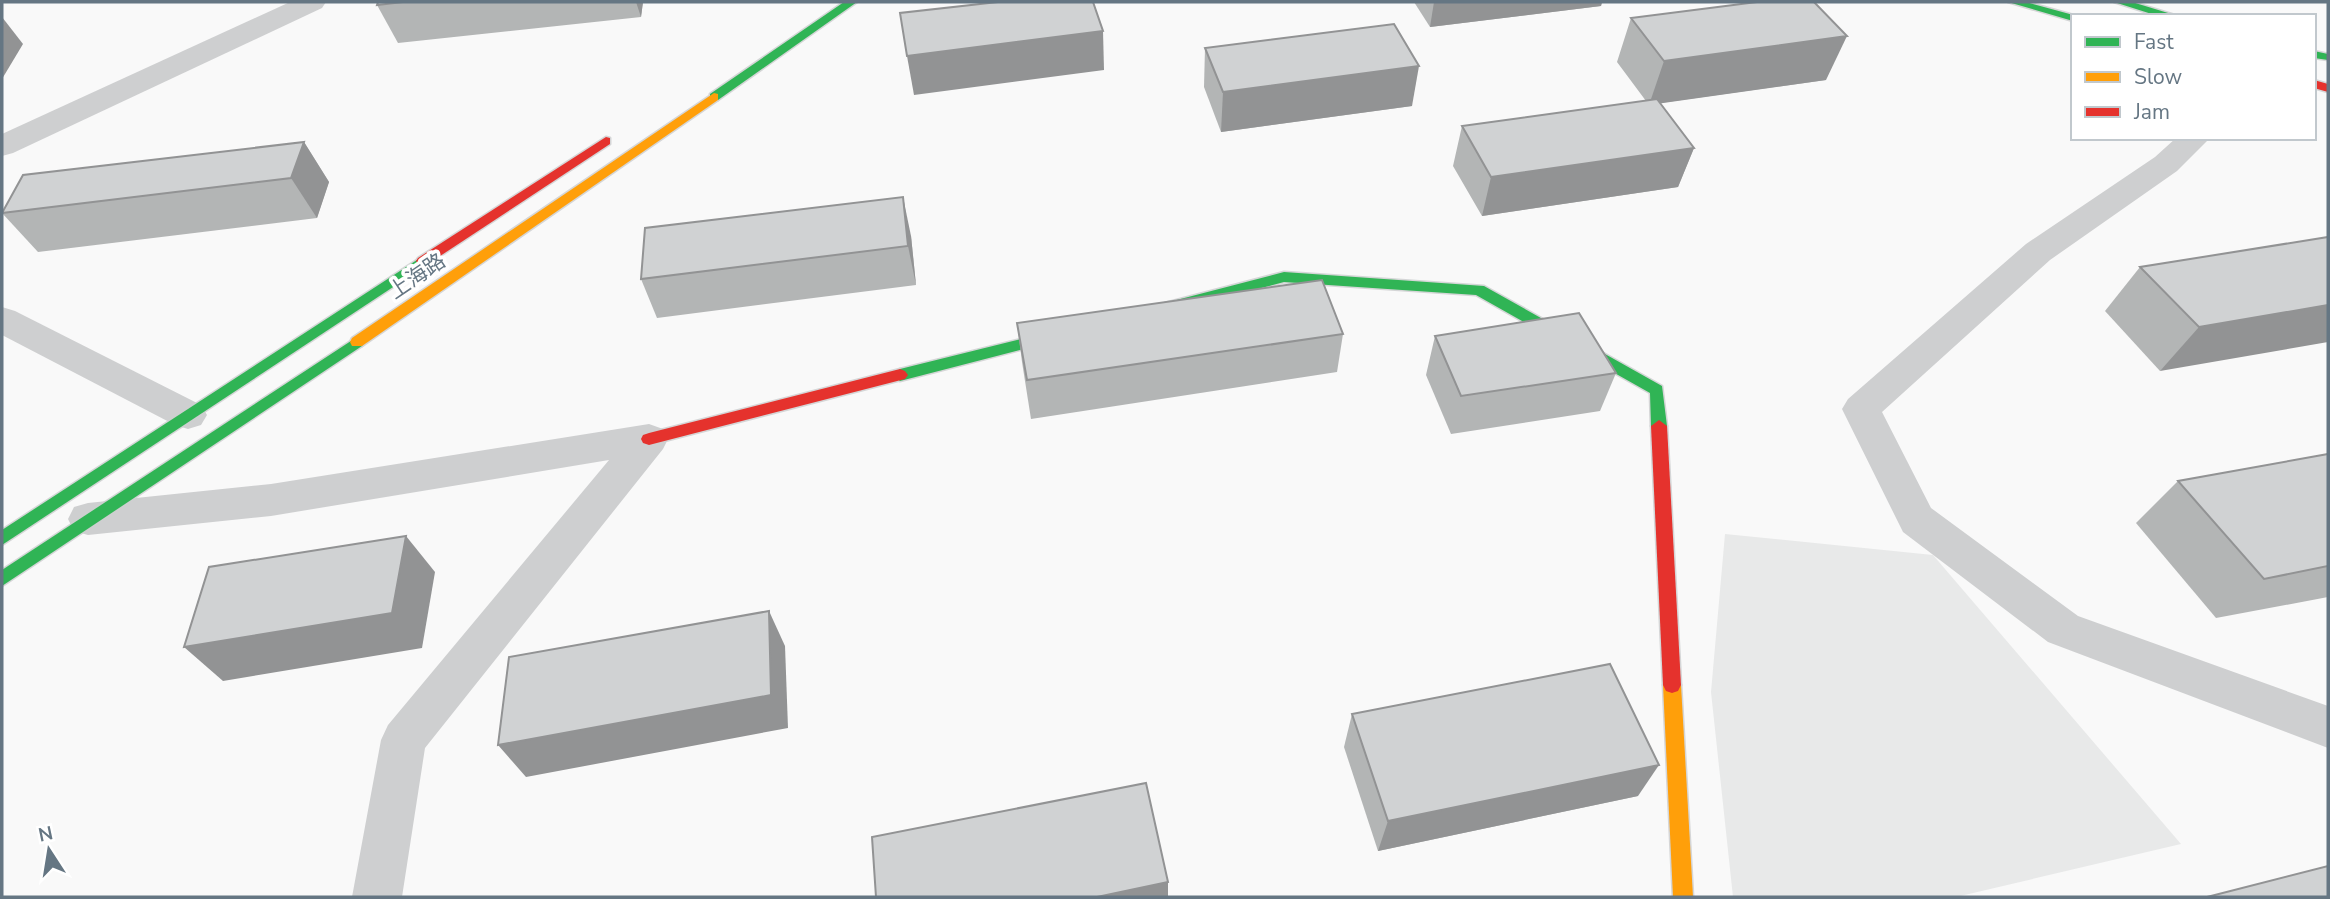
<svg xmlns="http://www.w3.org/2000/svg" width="2330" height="899" font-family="'Nunito Sans','Noto Sans SC',sans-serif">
  <rect width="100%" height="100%" fill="#f9f9f9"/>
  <polygon fill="#e8e9e9" points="1725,534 1933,555 2181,844 1956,897 1733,897 1711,692"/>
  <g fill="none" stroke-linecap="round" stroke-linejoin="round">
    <defs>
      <g id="fast">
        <polygon points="844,2 857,2 718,100 710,100 710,94"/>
        <polygon points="2008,2 2026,2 2077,16 2073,16 2073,21"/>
        <polygon points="2114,2 2132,2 2178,16 2158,16"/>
        <polygon points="2314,51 2328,54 2328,60 2314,58"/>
        <polygon points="423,256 428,258 430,261 428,264 2,545 2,530"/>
        <polygon points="1284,272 1484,286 1662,386 1667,426 1659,432 1651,426 1650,393 1476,295 1284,282 1165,313 1158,308 1165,303"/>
        <polygon points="1069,327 1076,332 1074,336 900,381 892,375 900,369"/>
        <polygon points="357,337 364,342 362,346 2,586 2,570"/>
      </g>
      <g id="slow">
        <polygon points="714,93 718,94 718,100 362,346 352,346 350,342 352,338"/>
        <polygon points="1672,677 1678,679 1681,685 1693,897 1673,897 1663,685 1666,679"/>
      </g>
      <g id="jam">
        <polygon points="2314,80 2328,84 2328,92 2314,88"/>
        <polygon points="606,137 610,138 610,144 428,264 418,264 416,261 418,258"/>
        <polygon points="900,369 905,371 908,375 905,379 649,445 643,443 641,439 643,435 649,433"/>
        <polygon points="1659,420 1667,426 1681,685 1678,691 1672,693 1666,691 1663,685 1651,426"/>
      </g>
    </defs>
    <use href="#fast" stroke="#d5d6d7" stroke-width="3"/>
    <use href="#slow" stroke="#d5d6d7" stroke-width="3"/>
    <use href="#jam" stroke="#d5d6d7" stroke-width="3"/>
    <g fill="#cecfd0" fill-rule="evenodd">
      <polygon points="290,2 326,2 322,8 13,153 2,156 2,134"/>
      <polygon points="2176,138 2210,138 2177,171 2050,260 1882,412 1931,508 2078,616 2328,706 2328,748 2048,642 1903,532 1842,409 1848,399 2026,244 2155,157"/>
      <polygon points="2,307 15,311 201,405 207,415 201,425 188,429 175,425 2,335"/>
      <polygon points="649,424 663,429 668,439 663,449 425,748 402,897 352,897 381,740 388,725 609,460 271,516 88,535 74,531 68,519 74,507 88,503 271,484"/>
    </g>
    <use href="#fast" fill="#30b455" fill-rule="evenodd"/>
    <use href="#slow" fill="#ff9f0a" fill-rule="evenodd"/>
    <use href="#jam" fill="#e5322d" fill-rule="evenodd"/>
  </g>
  <g fill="#b3b5b5">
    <polygon points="378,2 643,2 641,17 398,43 377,5"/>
    <polygon points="1414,2 1602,2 1601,6 1430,27"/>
    <polygon points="1631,18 1826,80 1660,103 1694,148 1678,187 1482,216 1453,166 1462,126 1646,101 1617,62"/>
    <polygon points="1205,48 1412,106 1221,132 1204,87"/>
    <polygon points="304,142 329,182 317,218 38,252 2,213"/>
    <polygon points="911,236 916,285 657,318 641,279"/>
    <polygon points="2328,237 2160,371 2105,311 2140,267"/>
    <polygon points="1017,323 1343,334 1337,372 1031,419 1022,362"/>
    <polygon points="1435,336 1616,373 1600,411 1451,434 1426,375"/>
    <polygon points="2328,454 2328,597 2216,618 2136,523 2178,481"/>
    <polygon points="1352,714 1638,796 1378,851 1344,747"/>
  </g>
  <g fill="#929394">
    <polygon points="636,2 643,2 641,17"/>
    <polygon points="1434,2 1602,2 1601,6 1430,27"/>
    <polygon points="2,17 23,44 2,79"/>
    <polygon points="1103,31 1104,70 914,95 907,56"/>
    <polygon points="1847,36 1826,80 1649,105 1664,61"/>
    <polygon points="1419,66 1412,106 1221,132 1223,92"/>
    <polygon points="304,142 329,182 317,218 291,178"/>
    <polygon points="1694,148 1678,187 1482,216 1491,177"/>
    <polygon points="903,197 911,236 916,285 908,246"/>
    <polygon points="2328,305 2328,342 2160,371 2199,327"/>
    <polygon points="406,536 435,572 422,648 223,681 184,647"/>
    <polygon points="769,611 785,646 788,728 526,777 498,745"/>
    <polygon points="1659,765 1638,796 1378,851 1388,821"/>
    <polygon points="1168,882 1168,897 1097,897"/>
  </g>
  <g fill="#d0d2d3" stroke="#929394" stroke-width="2">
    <polygon points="378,2 403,2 377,5"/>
    <polygon points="998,2 1093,2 1103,31 907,56 900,13"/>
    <polygon points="1757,2 1814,2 1847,36 1664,61 1631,18"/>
    <polygon points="1394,24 1419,66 1223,92 1205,48"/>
    <polygon points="1657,99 1694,148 1491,177 1462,126"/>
    <polygon points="304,142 291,178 2,213 23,175"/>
    <polygon points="903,197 908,246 641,279 645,228"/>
    <polygon points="2328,237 2328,305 2199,327 2140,267"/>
    <polygon points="1322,280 1343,334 1027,380 1017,323"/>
    <polygon points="1579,313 1616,373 1461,396 1435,336"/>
    <polygon points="2328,454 2328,566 2264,579 2178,481"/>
    <polygon points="406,536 392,613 184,647 209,567"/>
    <polygon points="769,611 771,695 498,745 509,657"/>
    <polygon points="1610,664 1659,765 1388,821 1352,714"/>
    <polygon points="1146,783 1168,882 1097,897 876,897 872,837"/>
    <polygon points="2328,866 2328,897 2207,897"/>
  </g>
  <g text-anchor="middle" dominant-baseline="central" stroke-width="7" stroke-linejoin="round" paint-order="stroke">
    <g font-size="21" fill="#657683" stroke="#fff">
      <text transform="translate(417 276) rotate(-34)">上海路</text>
    </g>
  </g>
  <rect width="2330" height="899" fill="none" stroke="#657683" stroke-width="7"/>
  <rect x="2071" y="14" width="245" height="126" fill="#ffffff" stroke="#c1c8cd" stroke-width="2"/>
  <rect x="2085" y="37" width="35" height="10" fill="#30b455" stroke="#c1c8cd" stroke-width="2"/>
  <text x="2134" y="49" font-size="21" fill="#657683">Fast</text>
  <rect x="2085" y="72" width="35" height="10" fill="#ff9f0a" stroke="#c1c8cd" stroke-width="2"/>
  <text x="2134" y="84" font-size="21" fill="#657683">Slow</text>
  <rect x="2085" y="107" width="35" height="10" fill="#e5322d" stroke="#c1c8cd" stroke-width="2"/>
  <text x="2134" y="119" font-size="21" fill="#657683">Jam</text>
  <g transform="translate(49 850) rotate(348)" stroke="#ffffff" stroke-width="5" paint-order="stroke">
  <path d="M0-5L12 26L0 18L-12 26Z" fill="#657683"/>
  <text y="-10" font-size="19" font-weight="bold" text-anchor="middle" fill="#657683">N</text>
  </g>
</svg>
